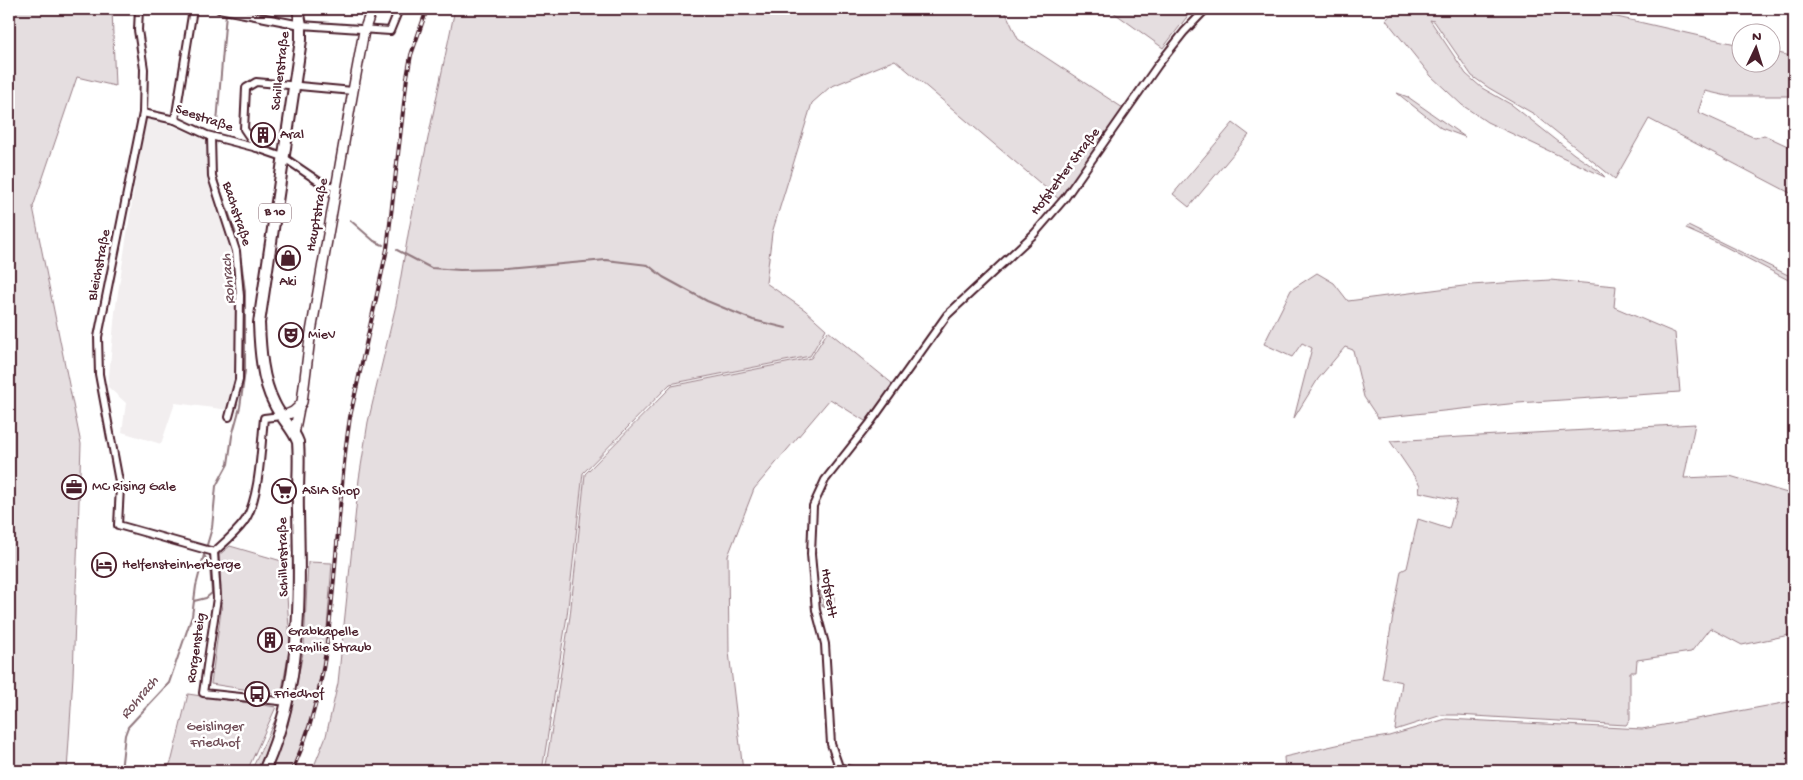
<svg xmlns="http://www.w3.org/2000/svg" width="1803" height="780" font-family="'Gochi Hand',sans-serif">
  <rect width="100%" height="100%" fill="#fff"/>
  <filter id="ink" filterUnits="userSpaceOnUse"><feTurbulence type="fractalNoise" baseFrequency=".02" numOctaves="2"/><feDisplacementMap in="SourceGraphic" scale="10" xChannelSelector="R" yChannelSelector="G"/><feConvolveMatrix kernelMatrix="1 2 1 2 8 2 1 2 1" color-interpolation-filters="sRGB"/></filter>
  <g filter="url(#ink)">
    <polygon fill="#f2eeef" points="145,118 178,128 209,142 210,181 223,218 237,293 236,378 229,410 175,403 161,444 122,432 126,403 108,387 115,312"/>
    <g fill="#e5dee0" stroke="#987e86">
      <polygon points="9,9 112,9 115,86 77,77 33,207 81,444 73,676 67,771 9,771"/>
      <polygon points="455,9 1004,9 1018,39 1123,108 1077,180 1060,200 895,60 830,87 812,103 772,233 766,283 805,310 826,329 810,356 670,384 583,473 567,616 542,771 312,771 326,736 338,683 359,479 368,422 396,305 409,229"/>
      <polygon points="1109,9 1193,9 1163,48"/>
      <polygon points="1396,9 1588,9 1595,12 1740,45 1740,62 1770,62 1771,51 1794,57 1794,96 1727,96 1705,91 1698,112 1755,138 1764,135 1794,149 1794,195 1649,119 1615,179 1534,114 1489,88 1472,76 1434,21 1430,20 1466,74 1482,88 1512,105 1574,154 1599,171 1605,177 1487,122 1462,105 1431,76 1386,20"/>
      <polygon points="1397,93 1408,97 1465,137 1441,128"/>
      <polygon points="1233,123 1249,135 1189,207 1173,194"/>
      <polygon points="1688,226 1794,278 1794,283 1724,246 1686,229"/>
      <polygon points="1317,273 1334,283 1348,301 1471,285 1550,280 1616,286 1614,307 1675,333 1680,392 1518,403 1378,418 1364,397 1353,350 1345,347 1318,379 1294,418 1312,348 1302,343 1292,357 1264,344 1291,290"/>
      <polygon points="828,331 894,385 865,421 830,399 754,489 728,556 729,652 743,771 545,771 570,616 585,474 672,386 811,358"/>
      <polygon points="1695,424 1684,478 1730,476 1794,495 1794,634 1742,645 1710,628 1691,652 1637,660 1636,672 1630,672 1630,720 1626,725 1457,715 1442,715 1395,730 1402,682 1382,678 1401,571 1407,568 1418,519 1449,529 1457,500 1419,492 1420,485 1390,441"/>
      <polygon points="230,546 285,562 290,646 281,695 211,684 222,604 219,555"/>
      <polygon points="308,562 332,563 325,654 308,733 291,771 267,771 288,725 304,648"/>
      <polygon points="188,694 276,707 247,771 167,771 172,759"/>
      <polygon points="1794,701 1794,771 1285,771 1284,757 1350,742 1389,736 1446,719 1642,729"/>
      <polygon points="277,716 279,717 258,771 251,771"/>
    </g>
    <polygon fill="#c1b3b6" stroke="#91787e" points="821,589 828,589 834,594 834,603 829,610 822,606 823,599 819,594"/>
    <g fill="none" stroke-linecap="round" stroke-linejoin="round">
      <g stroke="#91787e" stroke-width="2">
        <polyline points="216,135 226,13"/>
        <polyline points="350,220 374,241 383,245"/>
        <polyline points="397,250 431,268 460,270 506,269 606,260 648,265 663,277 707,301 753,320 786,328"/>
        <polyline points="207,545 212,528 216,486 228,464 232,436 240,407 245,371 245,291 241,261 235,231 218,183 215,170 215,140"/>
        <polyline points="194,601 206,598 212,593 210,566 204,555"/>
        <polyline points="121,771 125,735 128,727 169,683 192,616 196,586 204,555"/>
      </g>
      <defs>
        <g id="street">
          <polyline points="139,9 138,30 144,69 143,113 98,337 99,374 120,487 118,525 214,552"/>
          <polyline points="219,9 301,25 390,31 399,9"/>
          <polyline points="143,113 175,120 207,135 257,148 283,157 324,185 337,187"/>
          <polyline points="175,120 193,9"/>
          <polyline points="211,137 212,177 236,251 240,296 239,380 229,417"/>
          <polyline points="257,148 244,129 246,88 256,82 353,91"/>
          <polyline points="214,552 217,598 203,693 288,702"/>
          <path d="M214,552C224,543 236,533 244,522C260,500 261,445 264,418L281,416"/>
          <polyline points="854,771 839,767 831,744 825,644 816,610 811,554 813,506 825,480 870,423 947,315 1034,234 1065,198 1158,65 1184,32 1206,9"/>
        </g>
        <g id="secondary">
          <path d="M281,416C291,414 297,411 302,402L310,338L353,91L364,31L372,9"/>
          <polyline points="294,434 299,408"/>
        </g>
        <path id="primary" d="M264,771C302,687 300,601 298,511C297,488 300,465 298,442C293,428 280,417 274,403C262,380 260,349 259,323L301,40V25L298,9"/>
      </defs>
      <use href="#street" stroke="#4a1f2b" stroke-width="10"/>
      <use href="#secondary" stroke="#4a1f2b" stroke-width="12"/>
      <use href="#primary" stroke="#4a1f2b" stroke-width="14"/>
      <use href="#street" stroke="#fff" stroke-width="6"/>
      <use href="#secondary" stroke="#fff" stroke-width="9"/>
      <use href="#primary" stroke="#fff" stroke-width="10"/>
      <defs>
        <path id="rail" d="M292,771C321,709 328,646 334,578C338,534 341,490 346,445L350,417L387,249L407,77L411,55L427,9"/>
      </defs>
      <use href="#rail" stroke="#4a1f2b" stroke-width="4"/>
      <use href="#rail" stroke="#fff" stroke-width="2" stroke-dasharray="5.5" stroke-linecap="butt"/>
    </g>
  </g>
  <defs>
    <symbol id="building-ring" viewBox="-11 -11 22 22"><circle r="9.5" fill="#fff" stroke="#4a1f2b" stroke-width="1.5"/><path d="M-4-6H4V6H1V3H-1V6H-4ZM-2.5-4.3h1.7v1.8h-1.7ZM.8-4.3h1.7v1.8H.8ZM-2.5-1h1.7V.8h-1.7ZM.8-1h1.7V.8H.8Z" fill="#4a1f2b"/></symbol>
    <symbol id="shop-ring" viewBox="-11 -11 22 22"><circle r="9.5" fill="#fff" stroke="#4a1f2b" stroke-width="1.5"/><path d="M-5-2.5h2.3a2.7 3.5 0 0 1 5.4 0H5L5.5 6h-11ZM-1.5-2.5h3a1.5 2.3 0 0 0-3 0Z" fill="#4a1f2b"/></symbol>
    <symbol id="theatre-ring" viewBox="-11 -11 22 22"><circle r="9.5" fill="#fff" stroke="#4a1f2b" stroke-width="1.5"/><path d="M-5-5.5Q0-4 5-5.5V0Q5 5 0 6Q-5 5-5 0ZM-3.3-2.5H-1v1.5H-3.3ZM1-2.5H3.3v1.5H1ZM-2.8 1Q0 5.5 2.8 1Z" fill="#4a1f2b"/></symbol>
    <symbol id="office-ring" viewBox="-11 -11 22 22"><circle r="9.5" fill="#fff" stroke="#4a1f2b" stroke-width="1.5"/><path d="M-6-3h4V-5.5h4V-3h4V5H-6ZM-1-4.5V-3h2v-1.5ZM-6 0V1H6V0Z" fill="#4a1f2b"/></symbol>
    <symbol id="supermarket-ring" viewBox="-11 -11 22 22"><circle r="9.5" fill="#fff" stroke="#4a1f2b" stroke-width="1.5"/><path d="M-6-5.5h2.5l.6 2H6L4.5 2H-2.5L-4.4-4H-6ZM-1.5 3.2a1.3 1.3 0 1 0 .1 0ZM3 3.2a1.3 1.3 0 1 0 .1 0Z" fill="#4a1f2b"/></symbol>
    <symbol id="hotel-ring" viewBox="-11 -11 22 22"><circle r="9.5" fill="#fff" stroke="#4a1f2b" stroke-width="1.5"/><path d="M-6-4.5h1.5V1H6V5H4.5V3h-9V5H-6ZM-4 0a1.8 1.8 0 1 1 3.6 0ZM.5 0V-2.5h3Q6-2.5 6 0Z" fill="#4a1f2b"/></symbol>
    <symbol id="bus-ring" viewBox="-11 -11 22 22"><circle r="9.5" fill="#fff" stroke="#4a1f2b" stroke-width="1.5"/><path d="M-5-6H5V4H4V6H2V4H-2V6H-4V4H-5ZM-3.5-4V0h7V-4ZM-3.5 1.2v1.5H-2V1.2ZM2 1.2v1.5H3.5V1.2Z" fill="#4a1f2b"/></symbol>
  </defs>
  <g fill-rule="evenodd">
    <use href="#building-ring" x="249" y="121" width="28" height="28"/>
    <use href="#shop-ring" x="274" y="244" width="28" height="28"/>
    <use href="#theatre-ring" x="277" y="321" width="28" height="28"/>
    <use href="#office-ring" x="60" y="473" width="28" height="28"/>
    <use href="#supermarket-ring" x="270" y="477" width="28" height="28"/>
    <use href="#hotel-ring" x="90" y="551" width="28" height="28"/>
    <use href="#building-ring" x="256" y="626" width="28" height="28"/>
    <use href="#bus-ring" x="243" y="680" width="28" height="28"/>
  </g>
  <g text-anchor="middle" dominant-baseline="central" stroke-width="5" stroke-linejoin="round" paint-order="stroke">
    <rect fill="#fff" stroke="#80626b" stroke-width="1" x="259" y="203.5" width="32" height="19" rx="4"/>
    <g font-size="12" font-weight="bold" fill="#4a1f2b">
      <text x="275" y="213">B 10</text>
    </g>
    <g font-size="14" fill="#4a1f2b" stroke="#fff">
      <text transform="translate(281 71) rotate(-83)">Schillerstraße</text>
      <text transform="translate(204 119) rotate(19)">Seestraße</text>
      <text transform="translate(1066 172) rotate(-53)">Hofstetter Straße</text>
      <text transform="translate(236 214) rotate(72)">Bachstraße</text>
      <text transform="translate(318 215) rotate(-80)">Hauptstraße</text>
      <text transform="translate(100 265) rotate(-79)">Bleichstraße</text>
      <text transform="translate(284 557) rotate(-91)">Schillerstraße</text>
      <text transform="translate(828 593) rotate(82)">Hofstett</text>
      <text transform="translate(197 648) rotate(-82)">Rorgensteig</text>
    </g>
    <g font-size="14" fill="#4a1f2b" stroke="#fff" text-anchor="start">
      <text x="280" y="135">Aral</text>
      <text x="288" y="282" text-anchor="middle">Aki</text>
      <text x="308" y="335">MieV</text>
      <text x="92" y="487">MC Rising Gale</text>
      <text x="302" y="491">ASIA Shop</text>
      <text x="122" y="565">Helfensteinherberge</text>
      <text x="288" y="632">Grabkapelle<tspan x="288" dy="16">Familie Straub</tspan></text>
      <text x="274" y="694">Friedhof</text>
    </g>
    <g font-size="14" fill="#714f58" stroke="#fff">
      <text x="215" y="727">Geislinger<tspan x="215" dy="16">Friedhof</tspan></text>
    </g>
    <g font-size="15" font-style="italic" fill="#74535c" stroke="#fff">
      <text transform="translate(229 279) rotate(-95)">Rohrach</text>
      <text transform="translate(140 698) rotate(-50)">Rohrach</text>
    </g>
  </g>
  <rect width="1803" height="780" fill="none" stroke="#fff" stroke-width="30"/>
  <rect x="15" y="15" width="1773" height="750" fill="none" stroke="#4a1f2b" stroke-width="2" filter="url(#ink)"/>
  <g transform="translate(1756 48) rotate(4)"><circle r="24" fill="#ffffff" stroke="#b7a5aa"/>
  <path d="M0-4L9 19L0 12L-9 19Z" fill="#4a1f2b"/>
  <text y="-8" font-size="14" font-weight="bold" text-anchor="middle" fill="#4a1f2b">N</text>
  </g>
</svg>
